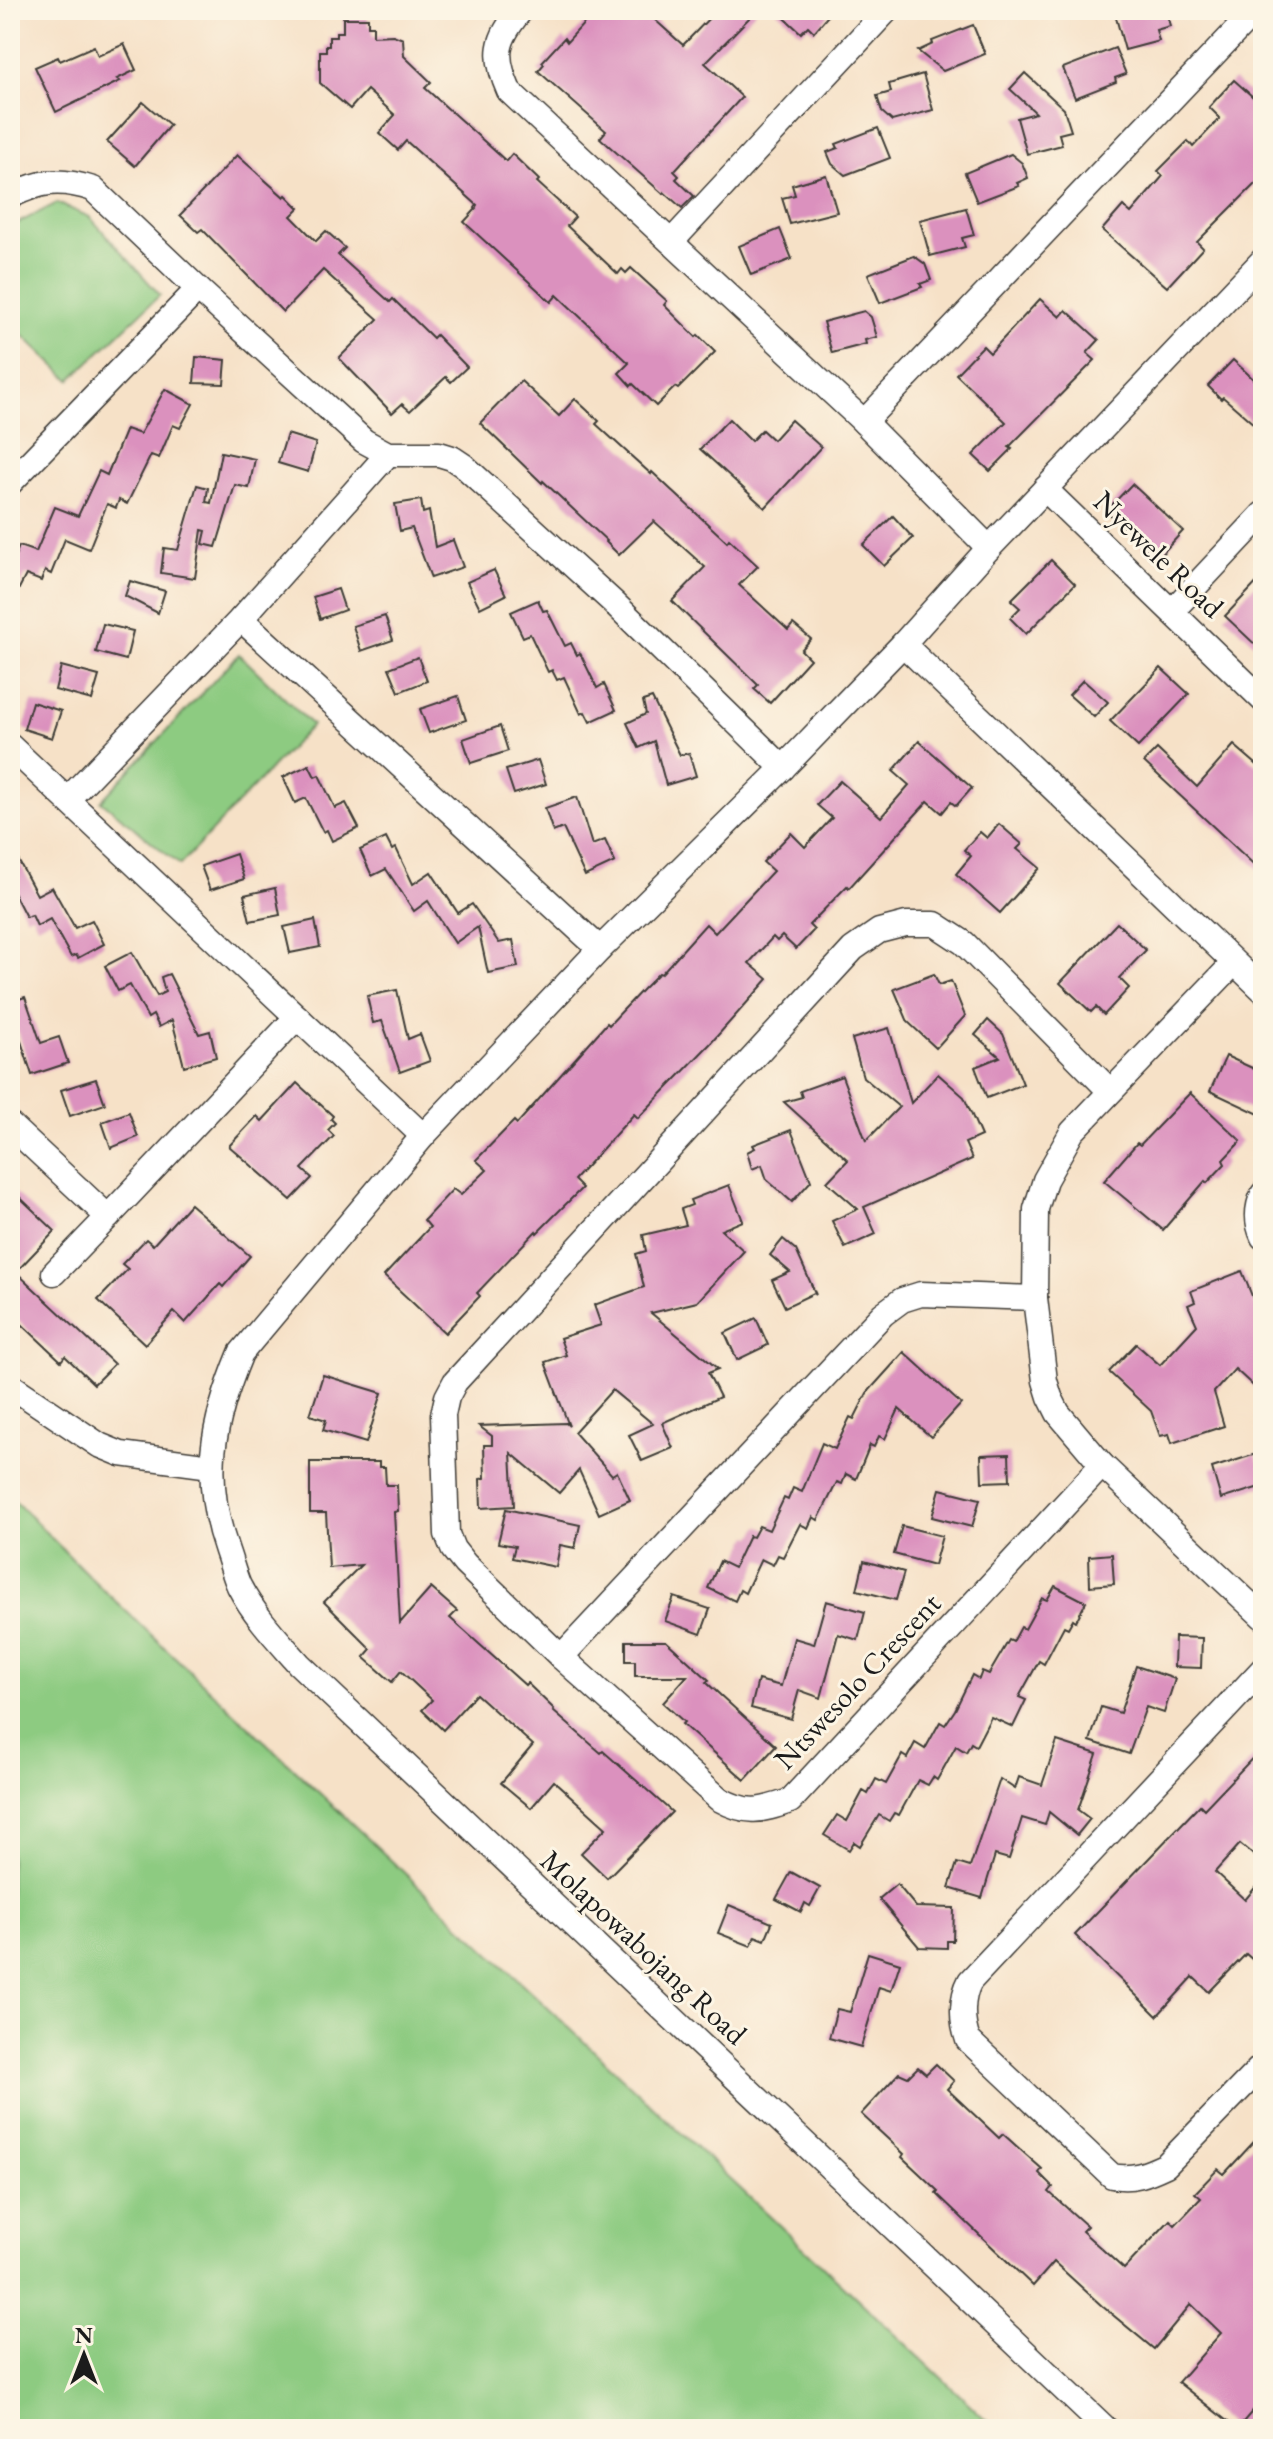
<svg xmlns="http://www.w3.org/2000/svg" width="1273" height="2439" font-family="'EB Garamond',serif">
  <rect width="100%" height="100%" fill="#fcf5e5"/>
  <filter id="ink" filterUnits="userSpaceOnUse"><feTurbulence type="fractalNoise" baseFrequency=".0125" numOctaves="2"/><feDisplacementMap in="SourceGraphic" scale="16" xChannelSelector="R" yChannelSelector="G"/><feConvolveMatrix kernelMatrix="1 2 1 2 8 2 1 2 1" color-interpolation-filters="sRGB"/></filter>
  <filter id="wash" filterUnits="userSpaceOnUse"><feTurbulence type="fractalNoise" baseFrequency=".006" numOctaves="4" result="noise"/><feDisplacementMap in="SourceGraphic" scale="32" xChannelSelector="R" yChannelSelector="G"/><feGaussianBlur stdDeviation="1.8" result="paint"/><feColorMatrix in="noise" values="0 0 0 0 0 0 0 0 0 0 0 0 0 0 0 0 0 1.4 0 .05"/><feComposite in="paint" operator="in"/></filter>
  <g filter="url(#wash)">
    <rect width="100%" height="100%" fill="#f6e1c7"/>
    <g fill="#8dcb81" stroke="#54744e" stroke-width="2">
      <polygon points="57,203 90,217 160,295 70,380 10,323 10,227"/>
      <polygon points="239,654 312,725 180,865 101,801"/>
      <polygon points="10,1496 94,1581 996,2429 10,2429"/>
    </g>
    <g id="blocks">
      <g fill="#db91be">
        <polygon points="596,10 644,10 683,45 717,10 757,10 705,63 742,97 674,171 679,176 676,179 694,196 682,208 664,192 663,194 600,138 606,131 538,71 544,64 542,62 564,38 567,42"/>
        <polygon points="776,10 833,10 814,32 808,26 801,33"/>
        <polygon points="1129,10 1166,10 1170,26 1156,30 1159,41 1125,50 1115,14"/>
        <polygon points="343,18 368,18 368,26 373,26 373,36 393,35 403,39 404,56 431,82 425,88 506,161 512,154 539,180 537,182 575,217 567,226 618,274 622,269 626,273 631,268 667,301 664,305 696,337 698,335 715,352 678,389 675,387 656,406 633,384 631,386 619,373 629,363 557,295 551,302 464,222 476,209 475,208 477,205 406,141 398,150 379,133 395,115 367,90 350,109 320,83 320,51 326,51 326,46 329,46 329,37 336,37 336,32 343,32"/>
        <polygon points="973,25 985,54 943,71 918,51 933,44 932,41"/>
        <polygon points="124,44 136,70 117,79 120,81 56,112 35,67 58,57 60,61 94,46 98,56"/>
        <polygon points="1115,48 1126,74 1115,78 1116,82 1075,98 1063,68"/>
        <polygon points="1025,73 1064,109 1071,131 1059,134 1062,145 1027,154 1017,118 1036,113 1010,89"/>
        <polygon points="923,74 933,110 892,121 882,112 877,96 891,92 889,84"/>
        <polygon points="1234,80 1263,106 1263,176 1197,242 1203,248 1167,287 1102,230 1123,206 1131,213 1163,176 1158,171 1188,141 1193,147 1220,118 1209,107"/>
        <polygon points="143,102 170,125 135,166 107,142"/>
        <polygon points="878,128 890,158 845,175 832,164 827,152 838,148 836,144"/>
        <polygon points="1011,154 1022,163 1028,178 1017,183 1019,186 977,202 965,173"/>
        <polygon points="237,155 284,197 286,195 299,208 291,216 316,241 326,231 345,248 338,255 390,302 393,299 433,338 436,335 467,367 451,382 446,377 410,411 402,404 392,413 339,358 378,319 323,270 283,312 202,229 198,232 180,215"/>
        <polygon points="826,175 837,212 790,224 782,198 795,195 792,185"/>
        <polygon points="966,208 974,235 962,238 965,247 930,256 920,220"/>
        <polygon points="780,229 792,259 751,275 739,246"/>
        <polygon points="914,256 925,264 931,280 920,284 922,287 880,303 868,274"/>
        <polygon points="1040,299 1060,317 1066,310 1099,340 1087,353 1095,360 1009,447 1012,449 990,471 973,455 1006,422 956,374 983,346 990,353"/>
        <polygon points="864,311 871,317 877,337 865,340 866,344 832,353 823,322"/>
        <polygon points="196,357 226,360 224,384 194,383"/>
        <polygon points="1233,360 1263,388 1263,432 1223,397 1221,399 1208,386"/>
        <polygon points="521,381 559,416 575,399 599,421 596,424 651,474 652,472 727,542 729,539 758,566 739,585 788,630 793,624 811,639 801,650 810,659 770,703 754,689 758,685 672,601 705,567 654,521 619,555 606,542 607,541 543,481 542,483 480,423"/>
        <polygon points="165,389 193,404 180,428 173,425 159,458 151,455 127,504 119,500 116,508 107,504 89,549 65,539 51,574 45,571 41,581 26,575 10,606 10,570 19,546 36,552 55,507 78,516 99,471 107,475 126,429 140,434"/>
        <polygon points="729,419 751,441 762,430 773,440 791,420 821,447 765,508 700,449"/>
        <polygon points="287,434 316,443 308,472 278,463"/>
        <polygon points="221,452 255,459 249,488 235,485 216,547 203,544 206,531 202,530 195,578 161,573 164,548 178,550 197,485 208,488 206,502 211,503"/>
        <polygon points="1132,484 1183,531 1157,559 1106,511"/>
        <polygon points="421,500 423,513 429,511 435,547 453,540 463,567 431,578 412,528 400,531 395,504"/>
        <polygon points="893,516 913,538 884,566 863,545"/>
        <polygon points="1051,560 1075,584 1026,634 1010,618 1020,608 1011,600"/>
        <polygon points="494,570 506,595 480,608 467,582"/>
        <polygon points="1263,576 1263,652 1225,616"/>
        <polygon points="130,581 165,591 158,613 125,596"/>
        <polygon points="338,589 345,610 320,619 313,597"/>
        <polygon points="538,600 543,611 547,610 565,646 571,643 577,655 580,653 597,688 604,684 616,710 590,722 585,712 581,714 564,677 557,680 552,670 548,672 530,634 523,637 511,612"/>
        <polygon points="385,616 393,640 361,651 353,626"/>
        <polygon points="103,624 133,631 126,660 96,652"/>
        <polygon points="418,657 427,681 399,692 389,668"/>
        <polygon points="61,666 99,676 92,700 55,690"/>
        <polygon points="1161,668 1189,694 1138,747 1110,721"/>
        <polygon points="1083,680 1108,702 1094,717 1069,695"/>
        <polygon points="458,696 466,720 429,733 420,709"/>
        <polygon points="652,698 680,755 689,753 696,776 666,785 654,741 639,748 627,723 646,714 643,701"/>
        <polygon points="32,702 61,711 52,738 24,729"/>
        <polygon points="500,726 508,751 471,763 463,739"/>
        <polygon points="919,741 972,788 956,806 951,802 942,813 928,801 849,888 847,886 809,925 814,930 796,949 782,936 777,941 773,937 749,963 768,979 710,1044 638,1118 634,1114 574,1180 582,1188 537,1233 536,1231 477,1293 480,1296 445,1333 384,1276 430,1227 424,1220 453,1189 461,1195 487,1170 476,1160 514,1121 517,1124 607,1023 609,1025 643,989 659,973 661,974 706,924 715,933 773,871 763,862 791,833 805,847 832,818 817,805 840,781 881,817 909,785 893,771"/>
        <polygon points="1234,745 1263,770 1263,873 1144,762 1157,749 1197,787"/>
        <polygon points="538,760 546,784 514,794 506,770"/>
        <polygon points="309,765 315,777 319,775 335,808 346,803 359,828 332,841 327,830 323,832 306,798 295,803 283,777"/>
        <polygon points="577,797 592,845 605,840 615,862 585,876 563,828 553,832 545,808"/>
        <polygon points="999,824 1022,844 1017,849 1040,868 1000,913 956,874 971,856 964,850 980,832 987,838"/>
        <polygon points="386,838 392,850 396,848 413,884 431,872 458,913 472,904 499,943 513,940 518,967 488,973 478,927 455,943 428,901 414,911 386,869 372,876 360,850"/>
        <polygon points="10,845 37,895 52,887 75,928 92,920 104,944 78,958 76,955 71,957 50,919 37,926 32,915 26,917 10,886"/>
        <polygon points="236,854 244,879 210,890 201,866"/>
        <polygon points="275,888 280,915 250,921 244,895"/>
        <polygon points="315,920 320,947 290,953 284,927"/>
        <polygon points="1117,923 1146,950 1119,978 1129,988 1104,1015 1096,1007 1091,1012 1060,983"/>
        <polygon points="132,952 157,996 165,992 161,977 169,974 199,1034 210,1031 216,1057 184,1066 172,1020 159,1027 153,1015 148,1018 130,985 118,991 105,966"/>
        <polygon points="934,974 939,985 951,981 965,1016 936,1048 908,1022 894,989"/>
        <polygon points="397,990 408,1039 420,1034 430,1061 400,1072 382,1021 373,1023 367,996"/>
        <polygon points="25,997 41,1043 59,1037 68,1063 32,1075 17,1029 10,1031 10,1002"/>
        <polygon points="988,1020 1003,1034 1023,1084 987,1098 975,1067 1000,1057 975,1035"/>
        <polygon points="889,1028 911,1103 938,1074 964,1097 981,1136 965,1143 972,1159 864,1207 876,1234 845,1248 832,1221 858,1209 827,1182 848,1160 784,1102 802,1097 800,1091 842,1076 866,1141 899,1107 863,1077 852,1039"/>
        <polygon points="1226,1056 1263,1073 1263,1116 1210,1091"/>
        <polygon points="96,1079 105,1104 70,1116 61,1090"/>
        <polygon points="297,1083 333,1116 331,1119 335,1123 328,1130 334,1136 302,1169 312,1178 291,1200 229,1146 257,1116 262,1121"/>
        <polygon points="1190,1093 1241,1141 1223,1160 1225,1164 1207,1183 1205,1181 1163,1230 1104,1181 1137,1143 1140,1145"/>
        <polygon points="129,1112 138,1137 111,1148 102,1122"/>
        <polygon points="791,1130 811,1181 792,1202 767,1180 762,1165 752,1169 747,1152 755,1148 753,1145"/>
        <polygon points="729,1185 743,1221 721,1230 744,1251 697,1302 651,1313 718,1369 708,1373 720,1397 662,1423 673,1448 642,1461 629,1435 653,1424 612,1390 574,1432 612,1475 617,1472 630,1500 599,1514 579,1470 559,1493 511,1453 514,1506 481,1508 480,1479 485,1478 484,1445 492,1445 492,1436 479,1426 566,1423 569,1426 545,1362 566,1355 560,1338 601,1325 594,1305 644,1287 636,1254 646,1251 643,1235 686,1225 681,1209 692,1205 690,1200"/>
        <polygon points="10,1188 55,1231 16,1272 114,1364 94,1384 65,1356 61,1361 10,1313"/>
        <polygon points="190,1204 250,1256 223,1287 220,1284 185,1323 174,1312 145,1344 98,1300 128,1269 122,1264 146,1239 153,1245"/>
        <polygon points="783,1239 796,1250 816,1295 814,1293 785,1307 772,1280 790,1272 770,1255"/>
        <polygon points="1242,1271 1258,1311 1263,1309 1263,1395 1235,1369 1214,1392 1224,1426 1172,1443 1169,1434 1160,1436 1151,1411 1109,1372 1136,1344 1160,1365 1197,1325 1188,1305 1195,1302 1191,1291"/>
        <polygon points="756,1318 768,1345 737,1360 725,1333"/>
        <polygon points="904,1352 961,1404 931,1437 899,1409 885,1439 879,1436 874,1447 870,1445 856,1479 846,1474 842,1484 837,1482 818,1520 813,1517 808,1528 800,1524 783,1557 778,1555 773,1565 761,1559 745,1593 740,1590 735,1601 708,1588 720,1561 734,1568 749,1536 753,1537 759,1526 769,1530 784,1498 788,1500 793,1488 802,1492 822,1443 835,1449 850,1417 854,1419 867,1393"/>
        <polygon points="323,1375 382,1393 366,1443 323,1430 326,1420 310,1415"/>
        <polygon points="1009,1454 1010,1481 982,1482 981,1455"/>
        <polygon points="1256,1454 1263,1478 1263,1486 1221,1499 1212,1468"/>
        <polygon points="310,1462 379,1462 379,1467 385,1467 386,1485 397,1485 398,1511 394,1512 400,1623 431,1588 457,1611 450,1618 525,1685 527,1683 554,1709 553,1711 601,1753 603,1751 672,1812 607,1878 581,1853 606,1828 554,1781 531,1808 501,1783 533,1745 476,1694 443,1730 422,1710 432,1700 401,1671 392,1682 364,1657 371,1649 324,1602 361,1565 329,1568 326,1513 310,1513"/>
        <polygon points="940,1489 980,1499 972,1527 932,1517"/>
        <polygon points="506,1509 580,1525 575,1548 560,1545 556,1567 512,1558 515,1546 498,1543"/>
        <polygon points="902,1526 942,1536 934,1565 894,1554"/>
        <polygon points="1112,1554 1114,1584 1090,1586 1089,1556"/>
        <polygon points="864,1561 904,1572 896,1600 857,1590"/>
        <polygon points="1055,1586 1086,1602 1076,1621 1073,1619 1068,1628 1064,1626 1044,1664 1039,1661 1019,1697 1026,1700 1013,1727 991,1717 976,1746 971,1743 966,1752 956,1746 937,1780 933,1777 928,1785 918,1780 899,1815 894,1813 889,1821 879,1815 860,1846 854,1842 849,1850 824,1835 837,1815 847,1821 863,1791 868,1794 876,1779 886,1784 902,1755 907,1758 915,1743 925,1749 940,1722 945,1725 955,1710 972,1675 979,1679 982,1671 989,1674 1009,1640 1013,1642 1021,1627 1025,1629 1042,1598 1047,1600"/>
        <polygon points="674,1597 710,1609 701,1634 665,1621"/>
        <polygon points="826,1601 865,1612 858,1640 838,1634 821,1698 799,1690 791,1719 751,1708 758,1680 781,1686 794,1638 814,1644"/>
        <polygon points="1175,1637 1202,1638 1201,1668 1174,1667"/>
        <polygon points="626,1641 666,1641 709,1680 706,1682 776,1746 745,1780 682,1724 684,1722 663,1703 687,1676 635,1676 635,1661 626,1661"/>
        <polygon points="1136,1666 1175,1679 1164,1713 1146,1707 1129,1754 1090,1741 1101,1707 1120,1713"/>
        <polygon points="1057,1741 1097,1754 1078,1810 1090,1819 1077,1835 1049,1812 1045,1825 1022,1818 1009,1859 995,1855 982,1898 949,1888 957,1863 970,1867 1000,1779 1015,1789 1019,1777 1042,1785"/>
        <polygon points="1263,1747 1263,1863 1240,1844 1215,1872 1245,1900 1263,1878 1263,1969 1246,1954 1209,1992 1193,1977 1157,2016 1075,1935 1200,1805 1204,1809"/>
        <polygon points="791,1872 820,1888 810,1906 805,1903 801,1912 776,1899"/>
        <polygon points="897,1884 916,1907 954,1908 953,1941 947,1941 947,1948 919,1947 879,1899"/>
        <polygon points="729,1905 772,1923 765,1940 755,1936 751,1946 718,1933"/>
        <polygon points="868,1953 900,1963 891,1991 879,1987 861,2047 829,2038 837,2009 850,2012"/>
        <polygon points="936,2064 954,2081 947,2089 999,2138 1003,2134 1042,2169 1039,2173 1053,2187 1049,2192 1087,2226 1082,2231 1124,2269 1170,2220 1175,2225 1201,2198 1195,2193 1218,2169 1224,2174 1263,2132 1263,2399 1237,2429 1178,2382 1221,2333 1191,2304 1154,2349 1102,2306 1054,2262 1033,2286 936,2193 938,2191 902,2157 904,2154 861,2114 899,2073 908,2077 918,2067 926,2074"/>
      </g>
    </g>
  </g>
  <g filter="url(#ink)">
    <use href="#blocks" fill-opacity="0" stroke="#3d3a36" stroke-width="2"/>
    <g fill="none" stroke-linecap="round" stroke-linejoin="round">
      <defs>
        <g id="minor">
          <path d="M521,10C496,40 493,55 509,91L864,422L989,548"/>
          <path d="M10,196C41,181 59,178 93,189L198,289L364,441L388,454H439L452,458L464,466L614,603L783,768"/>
          <polyline points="672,241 887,10"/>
          <polyline points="864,422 1256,10"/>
          <polyline points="10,483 198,289"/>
          <polyline points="1045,489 1263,700"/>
          <polyline points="1172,611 1263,514"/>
          <polyline points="241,619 600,949"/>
          <polyline points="903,644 1263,990"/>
          <polyline points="10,746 423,1136"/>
          <polyline points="68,799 241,619 388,454"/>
          <polyline points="1234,963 1072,1132 1045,1180 1036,1209 1035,1298 1045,1381 1050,1397 1058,1413 1102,1465 1263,1617"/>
          <polyline points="10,1125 108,1217 297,1017"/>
          <path d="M1263,1194C1256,1209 1256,1222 1263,1237"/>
          <polyline points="54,1273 108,1217"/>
          <polyline points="10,1385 99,1445 121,1454 211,1466"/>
          <path d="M1102,1465L790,1801C760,1811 748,1815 719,1799L561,1657L465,1564L453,1549L447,1534L443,1415L447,1397L455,1382L853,949L879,931L906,924H935L964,943L1110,1091"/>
          <polyline points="561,1657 883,1314 902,1300 921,1294 1035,1298"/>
          <path d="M1263,1669L970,1981C961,1998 961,2021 968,2040L1112,2176C1133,2180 1147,2174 1166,2165L1263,2065"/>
          <path d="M1106,2429L299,1664C278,1640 254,1615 239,1586C234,1575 231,1562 227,1551C201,1477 212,1423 241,1353L423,1136L600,949L783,768L903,644L989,548L1263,260"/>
        </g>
      </defs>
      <use href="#minor" stroke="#3d3a36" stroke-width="27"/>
      <use href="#minor" stroke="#fff" stroke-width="24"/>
    </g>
  </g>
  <g text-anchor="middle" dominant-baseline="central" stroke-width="6" stroke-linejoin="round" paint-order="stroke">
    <g font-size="30" fill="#1c1c1c" stroke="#fcf5e5">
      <text transform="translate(1159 554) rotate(44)">Nyewele Road</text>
      <text transform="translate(857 1681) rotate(-47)">Ntswesolo Crescent</text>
      <text transform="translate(644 1947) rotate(43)">Molapowabojang Road</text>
    </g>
  </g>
  <rect width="1273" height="2439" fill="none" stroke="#fcf5e5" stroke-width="40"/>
  <g transform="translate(84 2355)" stroke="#fcf5e5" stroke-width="6" paint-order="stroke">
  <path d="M0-6L14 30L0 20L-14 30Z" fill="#1c1c1c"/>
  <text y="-12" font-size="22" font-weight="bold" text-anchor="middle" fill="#1c1c1c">N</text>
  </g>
</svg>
